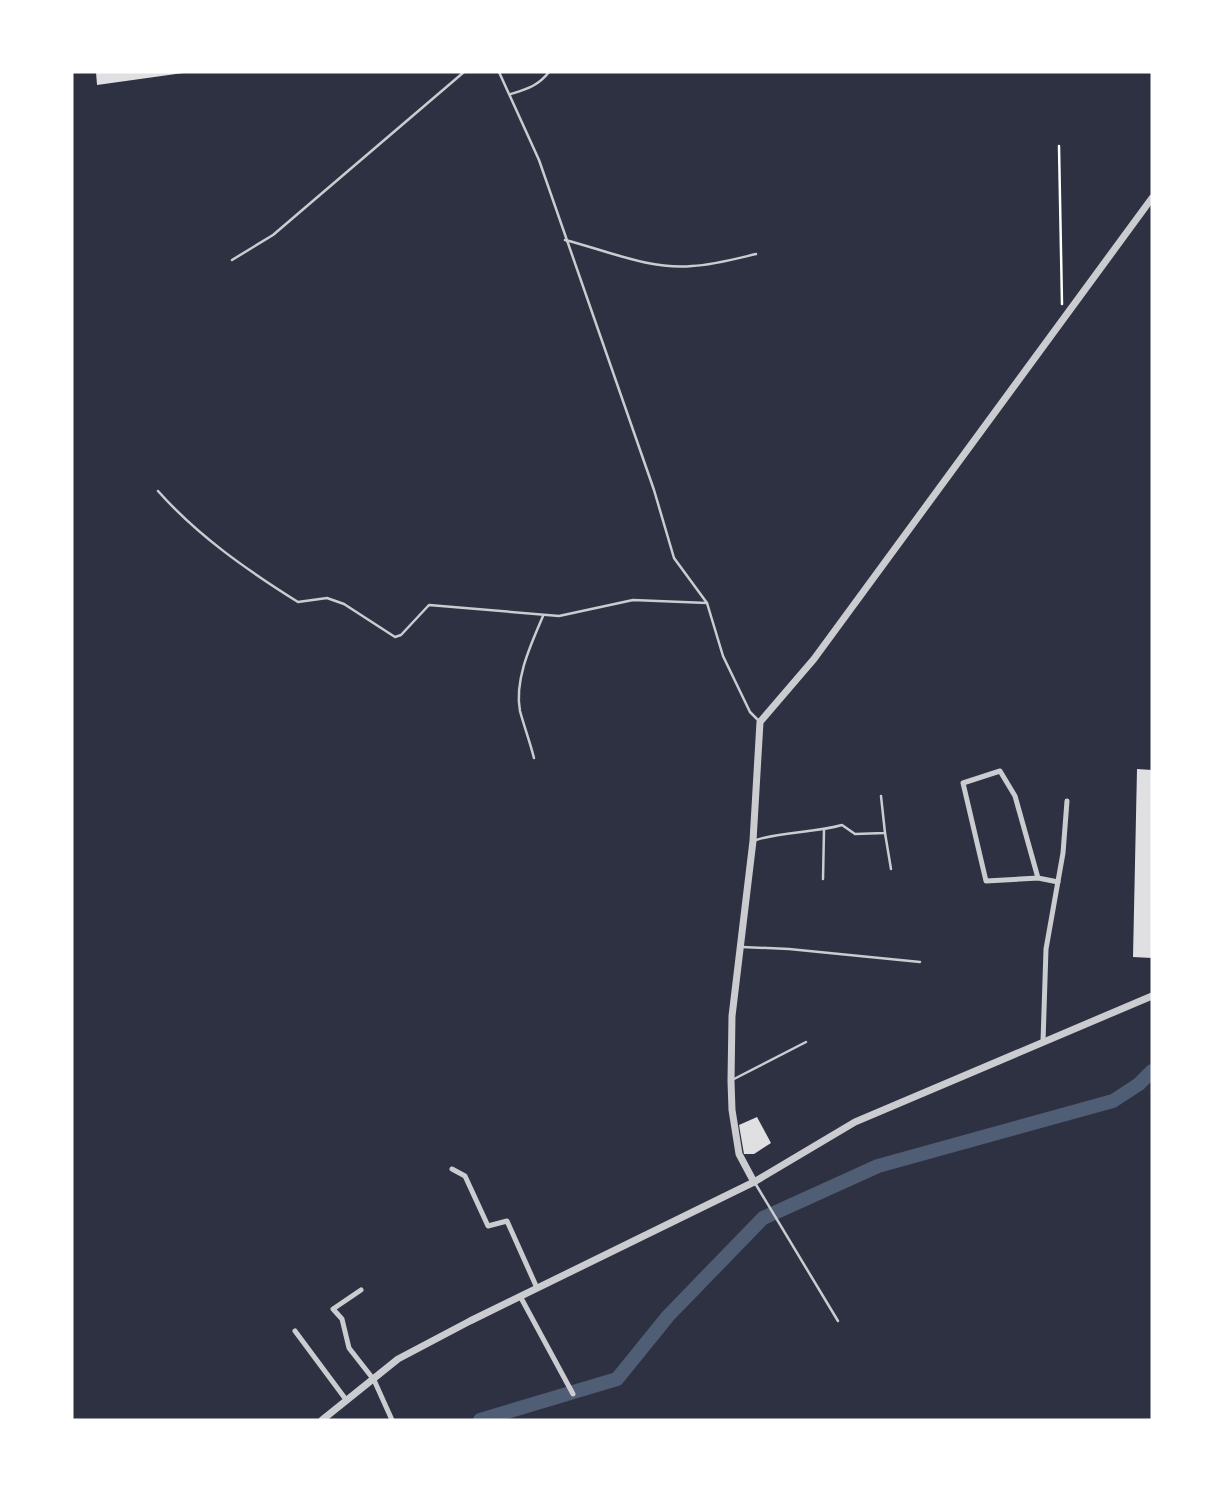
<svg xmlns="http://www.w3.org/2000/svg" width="1224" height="1492" font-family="'Sofia Sans Condensed',sans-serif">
  <rect width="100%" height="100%" fill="#2d3142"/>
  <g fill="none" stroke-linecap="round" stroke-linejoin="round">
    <polyline stroke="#4f5d75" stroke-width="14" points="480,1420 617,1379 668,1316 763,1218 878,1166 1113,1101 1139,1084 1152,1071"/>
  </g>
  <g fill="#e0e0e3">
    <polygon points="96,72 183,72 183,73 97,85"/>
    <polygon points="1137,769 1152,770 1152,958 1133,957"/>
    <polygon points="757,1117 771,1143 754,1154 744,1154 739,1125"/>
  </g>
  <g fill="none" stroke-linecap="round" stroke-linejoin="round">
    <polyline stroke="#fff" stroke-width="2.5" points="1059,146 1062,304"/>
    <g stroke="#caccd0" stroke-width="2.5">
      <polyline points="499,72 539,160 654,490 674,558 707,603 723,656 750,712 760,722"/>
      <path d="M511,94C527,89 538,86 549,72"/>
      <path d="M565,240C605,250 650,270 692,266C713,265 735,259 756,254"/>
      <polyline points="232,260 273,235 464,72"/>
      <path d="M158,491C198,536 247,570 298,602L327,598L344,604L395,637L401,635L429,605L559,616L633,600L707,603"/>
      <path d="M534,758C530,742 524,726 520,711C514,680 531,644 543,616"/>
      <polyline points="885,833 891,869"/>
      <path d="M756,840C784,831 814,833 842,825L855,834L885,833L881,796"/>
      <polyline points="823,879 824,830"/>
      <polyline points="742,947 789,949 920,962"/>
      <polyline points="734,1079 806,1042"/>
      <polyline points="755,1183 838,1321"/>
    </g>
    <g stroke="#caccd0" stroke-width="5">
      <polyline points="1038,878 986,881 963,783 1000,771 1015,796 1038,878 1058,882"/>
      <polyline points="1043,1042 1046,949 1063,853 1067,801"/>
      <polyline points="452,1169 465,1176 488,1226 507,1221 537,1288"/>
      <polyline points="361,1290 333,1309 342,1319 349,1348 374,1380 392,1420"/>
      <polyline points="520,1296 573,1394"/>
      <polyline points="295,1331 347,1401"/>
    </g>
    <g stroke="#caccd0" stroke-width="7">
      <polyline points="754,1182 739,1154 732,1110 731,1081 732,1016 753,841 760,722 814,659 1152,198"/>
      <polyline points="322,1420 398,1359 470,1321 754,1182 855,1122 1152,996"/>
    </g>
  </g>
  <rect width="1224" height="1492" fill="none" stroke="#ffffff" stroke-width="147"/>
</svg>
